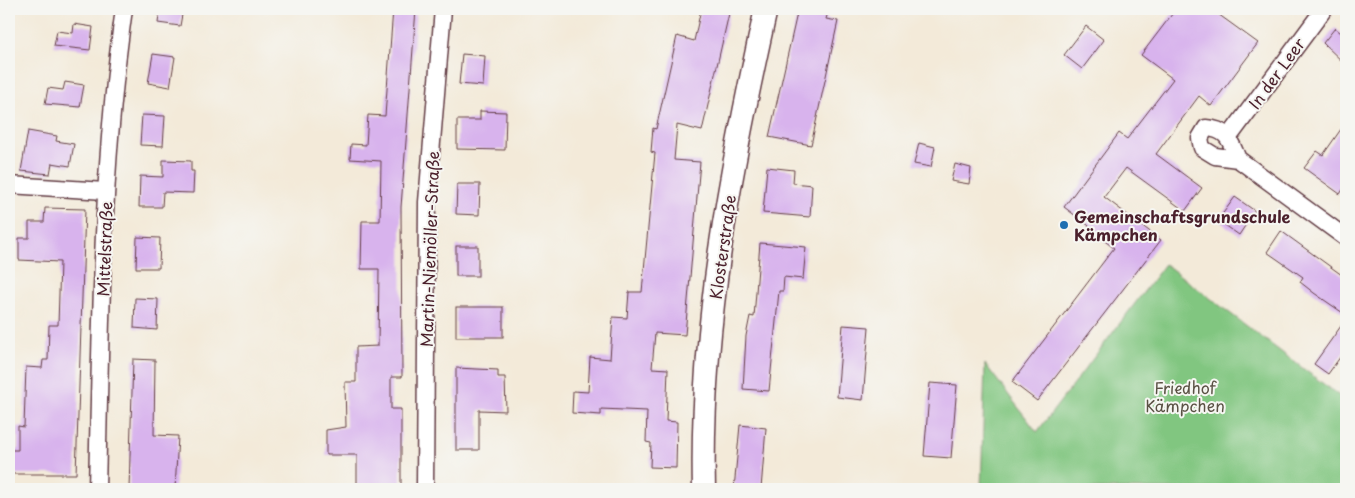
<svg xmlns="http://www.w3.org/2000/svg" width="1355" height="498" font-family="'Playpen Sans',sans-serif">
  <rect width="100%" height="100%" fill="#f6f6f2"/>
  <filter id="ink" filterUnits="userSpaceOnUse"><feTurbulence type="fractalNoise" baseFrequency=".02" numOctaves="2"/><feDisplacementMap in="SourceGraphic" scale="10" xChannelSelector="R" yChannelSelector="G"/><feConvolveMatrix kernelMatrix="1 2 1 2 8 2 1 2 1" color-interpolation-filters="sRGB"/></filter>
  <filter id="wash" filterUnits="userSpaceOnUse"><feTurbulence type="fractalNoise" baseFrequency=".0096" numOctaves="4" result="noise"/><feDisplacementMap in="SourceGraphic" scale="20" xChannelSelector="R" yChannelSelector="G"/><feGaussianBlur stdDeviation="1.12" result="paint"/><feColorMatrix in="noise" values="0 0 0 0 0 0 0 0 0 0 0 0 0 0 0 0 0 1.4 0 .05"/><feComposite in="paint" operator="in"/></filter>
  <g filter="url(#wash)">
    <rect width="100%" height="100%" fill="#f3ead9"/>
    <polygon fill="#81c680" stroke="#667256" points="1165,264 1346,401 1346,489 981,489 985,364 1037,432"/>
    <g id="blocks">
      <g fill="#d8b3ed">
        <polygon points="160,9 183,9 180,26 158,23"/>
        <polygon points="393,9 416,9 401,207 402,377 391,377 391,409 401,409 401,489 357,489 357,455 326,455 326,430 346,427 345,382 356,382 356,347 378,346 379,269 361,269 362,221 380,221 381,161 350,159 351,144 366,145 368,115 385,116"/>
        <polygon points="701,9 730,9 702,131 677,125 674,160 700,162 685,335 655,333 652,368 668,369 666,421 677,422 676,468 650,467 651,443 646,442 647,411 601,409 601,415 572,413 573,391 588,392 590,357 610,359 613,317 627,318 629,292 642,292 655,153 651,152 653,128 656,129 677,36 694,41"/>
        <polygon points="798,9 829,9 826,19 838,21 811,145 769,137"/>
        <polygon points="1176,9 1211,9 1258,43 1211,106 1199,96 1156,154 1202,188 1185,211 1126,168 1104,197 1161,240 1037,401 1012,382 1114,248 1094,233 1096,231 1064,207 1119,133 1127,139 1173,79 1141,55"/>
        <polygon points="74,24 93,27 90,50 54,46 57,31 73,33"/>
        <polygon points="1086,26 1104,40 1082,69 1064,55"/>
        <polygon points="1335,28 1346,37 1346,65 1323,43"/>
        <polygon points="153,54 175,57 170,87 148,83"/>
        <polygon points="462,54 485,56 483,86 459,84"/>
        <polygon points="65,82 84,85 80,107 45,104 48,88 63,90"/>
        <polygon points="480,111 506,112 505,150 457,149 457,120 480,120"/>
        <polygon points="142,115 165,116 163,146 140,145"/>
        <polygon points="1346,122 1346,185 1340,194 1304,168 1317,151 1323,155"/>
        <polygon points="28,131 57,136 56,141 74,144 70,166 52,163 50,174 21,171"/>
        <polygon points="919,143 935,147 931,167 914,164"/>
        <polygon points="163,160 191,161 191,171 194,171 193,193 163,192 162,207 139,207 140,176 163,177"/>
        <polygon points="955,164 971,168 969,184 951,181"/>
        <polygon points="767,167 794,170 793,183 812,185 810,217 763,213"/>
        <polygon points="457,184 480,184 479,215 456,214"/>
        <polygon points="1235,197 1255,211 1239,235 1218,220"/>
        <polygon points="45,208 85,209 76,474 9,474 9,450 18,450 18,426 24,427 26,367 42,368 43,360 48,360 49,325 58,325 60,262 19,260 19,238 29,238 29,222 44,222"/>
        <polygon points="1281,231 1346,278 1346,315 1314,293 1300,282 1303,277 1267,252"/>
        <polygon points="137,237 160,238 159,268 136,268"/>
        <polygon points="760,243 806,247 803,279 784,277 783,291 779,291 769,391 743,389 746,336 750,316 754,317"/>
        <rect x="456" y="246" width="22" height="30"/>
        <polygon points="135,298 158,299 157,330 134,328"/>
        <rect x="456" y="307" width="47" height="30"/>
        <polygon points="1346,319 1346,349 1328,374 1314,364"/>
        <polygon points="843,325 869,327 863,400 837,397"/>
        <polygon points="133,359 155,360 154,435 178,436 175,489 129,489"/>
        <polygon points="456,368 498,370 498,377 505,377 506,411 479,410 479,450 456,450"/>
        <polygon points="930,383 957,385 951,458 924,456"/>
        <polygon points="740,425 766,428 761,489 734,489"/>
      </g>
    </g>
  </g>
  <g filter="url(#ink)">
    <use href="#blocks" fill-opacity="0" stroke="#633d45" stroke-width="1"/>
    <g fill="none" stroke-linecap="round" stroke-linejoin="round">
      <defs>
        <g id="street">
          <polyline points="1229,137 1324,9"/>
          <path d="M1238,159C1230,141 1228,129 1206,128L1200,138L1202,148L1215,156L1238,159L1346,238"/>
          <polyline points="9,185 105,191"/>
          <path d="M97,489C101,329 101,168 124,9"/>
          <polyline points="425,489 427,202 443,9"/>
        </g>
        <path id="secondary" d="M704,489C700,327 731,166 766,9"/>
      </defs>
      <use href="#street" stroke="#633d45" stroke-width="19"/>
      <use href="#secondary" stroke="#633d45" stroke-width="25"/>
      <use href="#street" stroke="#fff" stroke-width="16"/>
      <use href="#secondary" stroke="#fff" stroke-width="22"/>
    </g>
  </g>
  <circle fill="#1f6fb2" stroke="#f6f6f2" stroke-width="2" cx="1064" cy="225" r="5"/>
  <g text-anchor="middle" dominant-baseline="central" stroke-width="4" stroke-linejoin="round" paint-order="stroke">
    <g font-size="16" fill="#4a1f2b" stroke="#f6f6f2">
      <text transform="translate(1276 73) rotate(-54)">In der Leer</text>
      <text transform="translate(722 247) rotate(-82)">Klosterstraße</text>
      <text transform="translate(104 249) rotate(-88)">Mittelstraße</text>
      <text transform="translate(429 249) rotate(-88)">Martin-Niemöller-Straße</text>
    </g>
    <g font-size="16" font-weight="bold" fill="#4a1f2b" stroke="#f6f6f2" text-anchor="start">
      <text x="1074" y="216">Gemeinschaftsgrundschule<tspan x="1074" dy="18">Kämpchen</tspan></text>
    </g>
    <g font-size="16" fill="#5a5144" stroke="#f6f6f2">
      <text x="1185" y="387">Friedhof<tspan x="1185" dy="18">Kämpchen</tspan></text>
    </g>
  </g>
  <rect width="1355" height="498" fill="none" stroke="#f6f6f2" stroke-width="30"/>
</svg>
